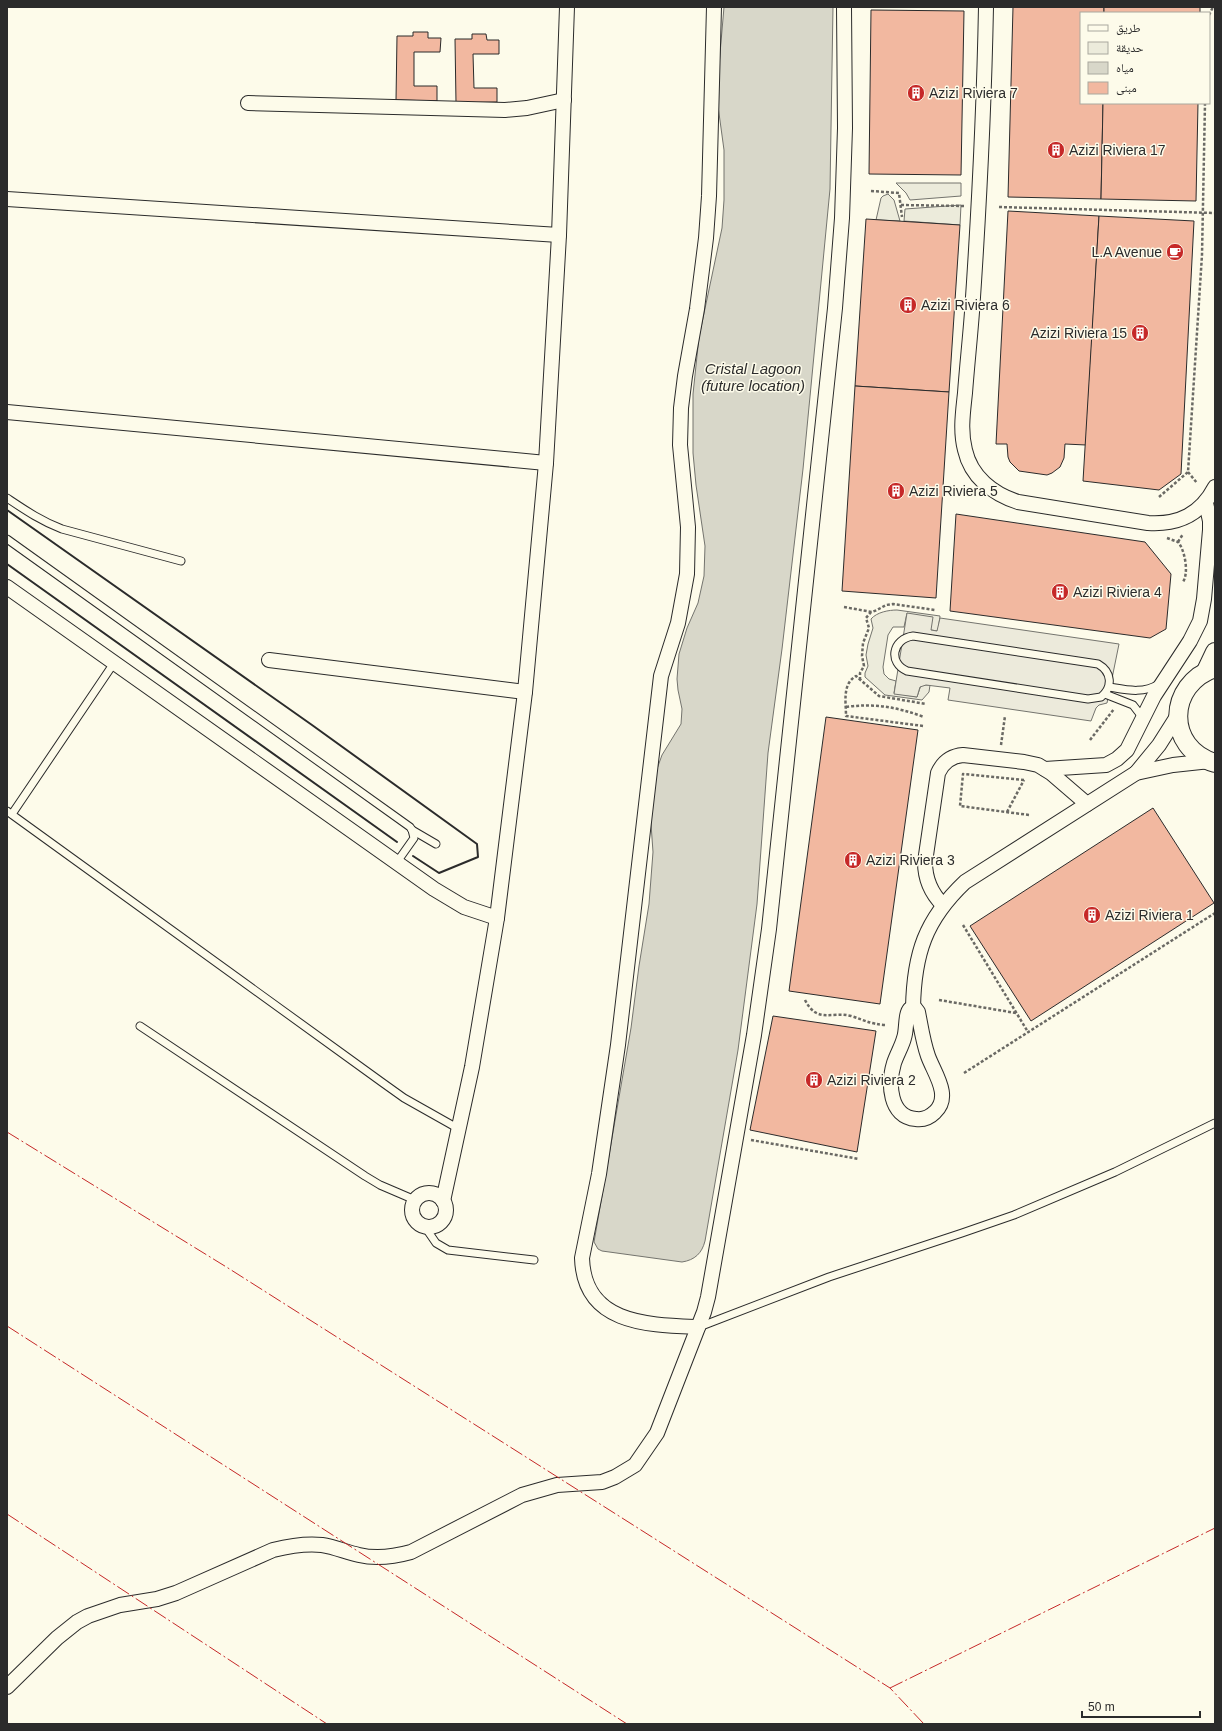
<svg xmlns="http://www.w3.org/2000/svg" width="1222" height="1731" font-family="Arial,'Noto Naskh Arabic',sans-serif">
  <rect width="100%" height="100%" fill="#fdfbea"/>
  <g fill="#ecebdb" stroke="#74746e">
    <polygon points="896,183 961,183 961,196 910,200 906,193"/>
    <polygon points="888,194 894,200 900,221 876,220 881,198 883,196"/>
    <polygon points="961,205 960,225 904,221 905,209"/>
    <path d="M897,610L940,616L938,631L931,630L907,613L904,627H893L888,635L883,667L884,674L889,679L896,681L894,693L917,697L921,685H930L929,692L922,700L885,695L865,677V673L868,666L866,655L868,644L873,628L871,619C877,612 889,610 897,610Z"/>
  </g>
  <polygon fill="#eceadb" stroke="#74746e" points="907,613 933,617 931,630 937,631 940,618 1119,644 1107,703 1099,705 1096,708 1091,721 948,700 950,688 926,685 920,687 917,697 894,694"/>
  <path fill="#d8d7c9" stroke="#74746e" d="M724,7H833L830,189L803,469L782,649L768,753L757,904L738,1050L705,1241C702,1253 695,1260 682,1262L602,1251L598,1249L594,1242L631,1028L639,966L649,904L653,852L650,810L653,780L662,755L681,724L682,709L678,690L677,679L679,654L687,628L698,603L704,576L705,546L696,485L693,453V394L699,337L722,228L724,200V150L718,106V77Z"/>
  <g fill="#f2b8a0" stroke="#2b2b2b">
    <polygon points="1013,7 1104,7 1104,13 1081,13 1081,103 1103,103 1101,199 1008,197"/>
    <rect x="1104" y="7" width="96" height="6"/>
    <polygon points="871,10 964,11 961,175 869,174"/>
    <polygon points="413,32 428,32 428,38 441,38 440,52 414,52 414,86 437,86 437,101 396,100 397,36 413,36"/>
    <polygon points="472,34 486,34 487,40 499,40 499,54 473,54 474,88 497,88 497,102 456,103 455,39 472,39"/>
    <polygon points="1103,103 1198,103 1196,201 1101,199"/>
    <polygon points="1008,211 1099,216 1086,445 1065,444 1064,458 1060,467 1052,473 1047,475 1019,471 1010,462 1008,457 1007,444 996,444"/>
    <polygon points="1099,216 1194,221 1181,474 1159,490 1083,481"/>
    <polygon points="866,219 960,225 949,392 855,386"/>
    <polygon points="855,386 949,392 936,598 842,591"/>
    <polygon points="956,514 1145,542 1171,574 1166,629 1150,638 950,611"/>
    <polygon points="826,717 918,730 880,1004 789,991"/>
    <polygon points="1153,808 1214,903 1031,1021 970,926"/>
    <polygon points="773,1016 876,1031 857,1152 750,1130"/>
  </g>
  <g fill="none" stroke-linecap="round" stroke-linejoin="round">
    <defs>
      <g id="service">
        <path d="M7,498C25,510 41,521 62,529L181,561"/>
        <polyline points="7,539 410,827 412,830 414,838 397,862"/>
        <path d="M913,636L1098,664C1112,672 1113,687 1101,697L1088,699L907,671C888,663 892,639 913,636Z"/>
        <path d="M1109,687C1127,690 1143,694 1159,684"/>
        <polyline points="1105,694 1133,705 1143,718"/>
        <polyline points="7,811 383,1083 404,1098 459,1129"/>
        <polyline points="12,814 114,663"/>
        <polyline points="412,830 436,844"/>
        <polyline points="140,1026 365,1176 380,1185 415,1200"/>
        <polyline points="425,1227 436,1243 448,1250 534,1260"/>
        <polyline points="699,1327 829,1277 962,1233 1014,1215 1115,1172 1215,1123"/>
      </g>
      <g id="minor">
        <path d="M986,7C984,109 979,210 972,312C970,339 967,366 965,393C963,412 960,431 965,450C971,477 993,494 1018,502L1148,523C1179,525 1201,514 1215,487"/>
        <polyline points="248,103 505,110 527,108 564,100"/>
        <polyline points="7,199 559,235"/>
        <polyline points="7,412 546,463"/>
        <polyline points="7,587 434,889 464,907 497,918"/>
        <polyline points="269,660 525,692"/>
        <polyline points="1045,769 1106,765 1117,759 1127,750 1154,696 1190,641 1200,621 1204,599 1210,530 1210,521 1206,503"/>
        <polyline points="1136,773 1159,745 1178,715"/>
        <path d="M943,905C931,893 925,880 925,862L938,773C943,762 951,756 963,755L1024,762L1038,765L1051,773L1087,804"/>
        <path d="M913,1008C914,954 925,920 965,882L1136,773L1173,765L1210,761"/>
        <path d="M915,1008L918,1012C921,1027 923,1042 928,1056C934,1073 952,1096 935,1112C930,1117 923,1120 916,1119C889,1117 888,1083 894,1063C897,1054 902,1046 904,1038C907,1030 905,1014 910,1009Z"/>
        <circle cx="429" cy="1210" r="17"/>
        <polyline points="443,1201 472,1067 497,918 525,692 546,463 559,235 567,7"/>
        <path d="M698,1327C647,1325 584,1324 582,1258L599,1174L618,1045L661,676L678,623L687,574L688,527L680,445L681,408L685,376L697,309L706,238L709,196L714,7"/>
        <path d="M7,1687L57,1638L77,1622L88,1616L120,1605L157,1599L176,1593L273,1550C289,1546 305,1543 322,1545C335,1547 346,1552 359,1555C376,1559 393,1557 411,1552L522,1495L557,1485L602,1482L615,1477L635,1465L657,1433L704,1312L708,1297L754,1035L769,929L835,308L842,218L845,128L844,7"/>
      </g>
      <g id="tertiary">
        <path d="M1215,668C1167,684 1165,748 1215,763"/>
        <polyline points="1206,671 1215,652"/>
      </g>
    </defs>
    <use href="#service" stroke="#2b2b2b" stroke-width="9"/>
    <use href="#minor" stroke="#2b2b2b" stroke-width="16"/>
    <use href="#tertiary" stroke="#2b2b2b" stroke-width="20"/>
    <g stroke="#6a6964" stroke-width="2.5" stroke-dasharray="3 2" stroke-linecap="butt">
      <polyline points="1209,15 1213,7"/>
      <polyline points="871,191 899,193 902,217"/>
      <polyline points="901,205 965,206"/>
      <polyline points="999,207 1215,213"/>
      <polyline points="1188,472 1197,483"/>
      <polyline points="1159,497 1188,472 1202,255 1205,103"/>
      <path d="M1167,538L1178,542C1185,550 1189,573 1183,582"/>
      <polyline points="1178,542 1183,534"/>
      <polyline points="844,607 872,612 877,610 886,605 893,604 935,610"/>
      <polyline points="860,680 860,673 864,666 862,656 863,643 869,628 866,618 871,612"/>
      <path d="M846,707C874,703 897,707 924,717"/>
      <path d="M923,726L846,716C846,702 842,684 856,676L879,696L926,704"/>
      <polyline points="1090,740 1114,709"/>
      <polyline points="1001,745 1005,716"/>
      <polyline points="1024,780 963,774 960,806 1029,815"/>
      <polyline points="1007,812 1024,780"/>
      <polyline points="963,925 1028,1032"/>
      <path d="M805,1000C817,1024 832,1011 851,1016C864,1020 870,1024 885,1025"/>
      <polyline points="939,1000 1016,1013"/>
      <polyline points="964,1073 1215,913"/>
      <polyline points="751,1140 859,1159"/>
    </g>
    <use href="#service" stroke="#fdfbea" stroke-width="7"/>
    <use href="#minor" stroke="#fdfbea" stroke-width="14"/>
    <use href="#tertiary" stroke="#fdfbea" stroke-width="18"/>
    <g stroke="#2b2b2b" stroke-width="2">
      <polyline points="7,510 312,725 477,844 478,857 439,873 413,856"/>
      <polyline points="7,564 397,842"/>
    </g>
    <g stroke="#c62828" stroke-width="1" stroke-dasharray="14 3 2 3" stroke-linecap="butt">
      <polyline points="7,1132 228,1268 890,1688 924,1724"/>
      <polyline points="7,1326 627,1724"/>
      <polyline points="7,1514 327,1724"/>
      <polyline points="890,1688 1215,1528"/>
    </g>
  </g>
  <defs>
    <symbol id="building-disc" viewBox="-11 -11 22 22"><circle r="9.5" fill="#c62828" stroke="#fdfbea"/><path d="M-4-6H4V6H1V3H-1V6H-4ZM-2.5-4.3h1.7v1.8h-1.7ZM.8-4.3h1.7v1.8H.8ZM-2.5-1h1.7V.8h-1.7ZM.8-1h1.7V.8H.8Z" fill="#fff"/></symbol>
    <symbol id="cafe-disc" viewBox="-11 -11 22 22"><circle r="9.5" fill="#c62828" stroke="#fdfbea"/><path d="M-5.5-4.5H6V0H3Q3 3.5 0 3.5H-2.5Q-5.5 3.5-5.5 0ZM3-3.2v2h1.7v-2ZM-6 4.5H4V6H-6Z" fill="#fff"/></symbol>
  </defs>
  <g fill-rule="evenodd">
    <use href="#building-disc" x="906" y="83" width="20" height="20"/>
    <use href="#building-disc" x="1046" y="140" width="20" height="20"/>
    <use href="#cafe-disc" x="1165" y="242" width="20" height="20"/>
    <use href="#building-disc" x="898" y="295" width="20" height="20"/>
    <use href="#building-disc" x="1130" y="323" width="20" height="20"/>
    <use href="#building-disc" x="886" y="481" width="20" height="20"/>
    <use href="#building-disc" x="1050" y="582" width="20" height="20"/>
    <use href="#building-disc" x="843" y="850" width="20" height="20"/>
    <use href="#building-disc" x="1082" y="905" width="20" height="20"/>
    <use href="#building-disc" x="804" y="1070" width="20" height="20"/>
  </g>
  <g text-anchor="middle" dominant-baseline="central" stroke-width="3" stroke-linejoin="round" paint-order="stroke">
    <g font-size="14" fill="#2b2b2b" stroke="#fdfbea" text-anchor="start">
      <text x="929" y="93">Azizi Riviera 7</text>
      <text x="1069" y="150">Azizi Riviera 17</text>
      <text x="1162" y="252" text-anchor="end">L.A Avenue</text>
      <text x="921" y="305">Azizi Riviera 6</text>
      <text x="1127" y="333" text-anchor="end">Azizi Riviera 15</text>
      <text x="909" y="491">Azizi Riviera 5</text>
      <text x="1073" y="592">Azizi Riviera 4</text>
      <text x="866" y="860">Azizi Riviera 3</text>
      <text x="1105" y="915">Azizi Riviera 1</text>
      <text x="827" y="1080">Azizi Riviera 2</text>
    </g>
    <g font-size="15" font-style="italic" fill="#2b2b2b" stroke="#fdfbea">
      <text x="753" y="368">Cristal Lagoon<tspan x="753" dy="17">(future location)</tspan></text>
    </g>
  </g>
  <rect width="1222" height="1731" fill="none" stroke="#2b2b2b" stroke-width="16"/>
  <rect x="1080" y="12" width="130" height="92" fill="#fdfbea" stroke="#a9a89e"/>
  <rect x="1088" y="25" width="20" height="6" fill="#fdfbea" stroke="#a9a89e"/>
  <text x="1116" y="32" font-size="12" fill="#2b2b2b">طريق</text>
  <rect x="1088" y="42" width="20" height="12" fill="#ecebdb" stroke="#a9a89e"/>
  <text x="1116" y="52" font-size="12" fill="#2b2b2b">حديقة</text>
  <rect x="1088" y="62" width="20" height="12" fill="#d8d7c9" stroke="#a9a89e"/>
  <text x="1116" y="72" font-size="12" fill="#2b2b2b">مياه</text>
  <rect x="1088" y="82" width="20" height="12" fill="#f2b8a0" stroke="#a9a89e"/>
  <text x="1116" y="92" font-size="12" fill="#2b2b2b">مبنى</text>
  <path d="M1082 1711v6h118v-6" fill="none" stroke="#2b2b2b" stroke-width="2"/>
  <text x="1088" y="1711" font-size="12" fill="#2b2b2b" stroke="#fdfbea" stroke-width="3" paint-order="stroke">50 m</text>
</svg>
